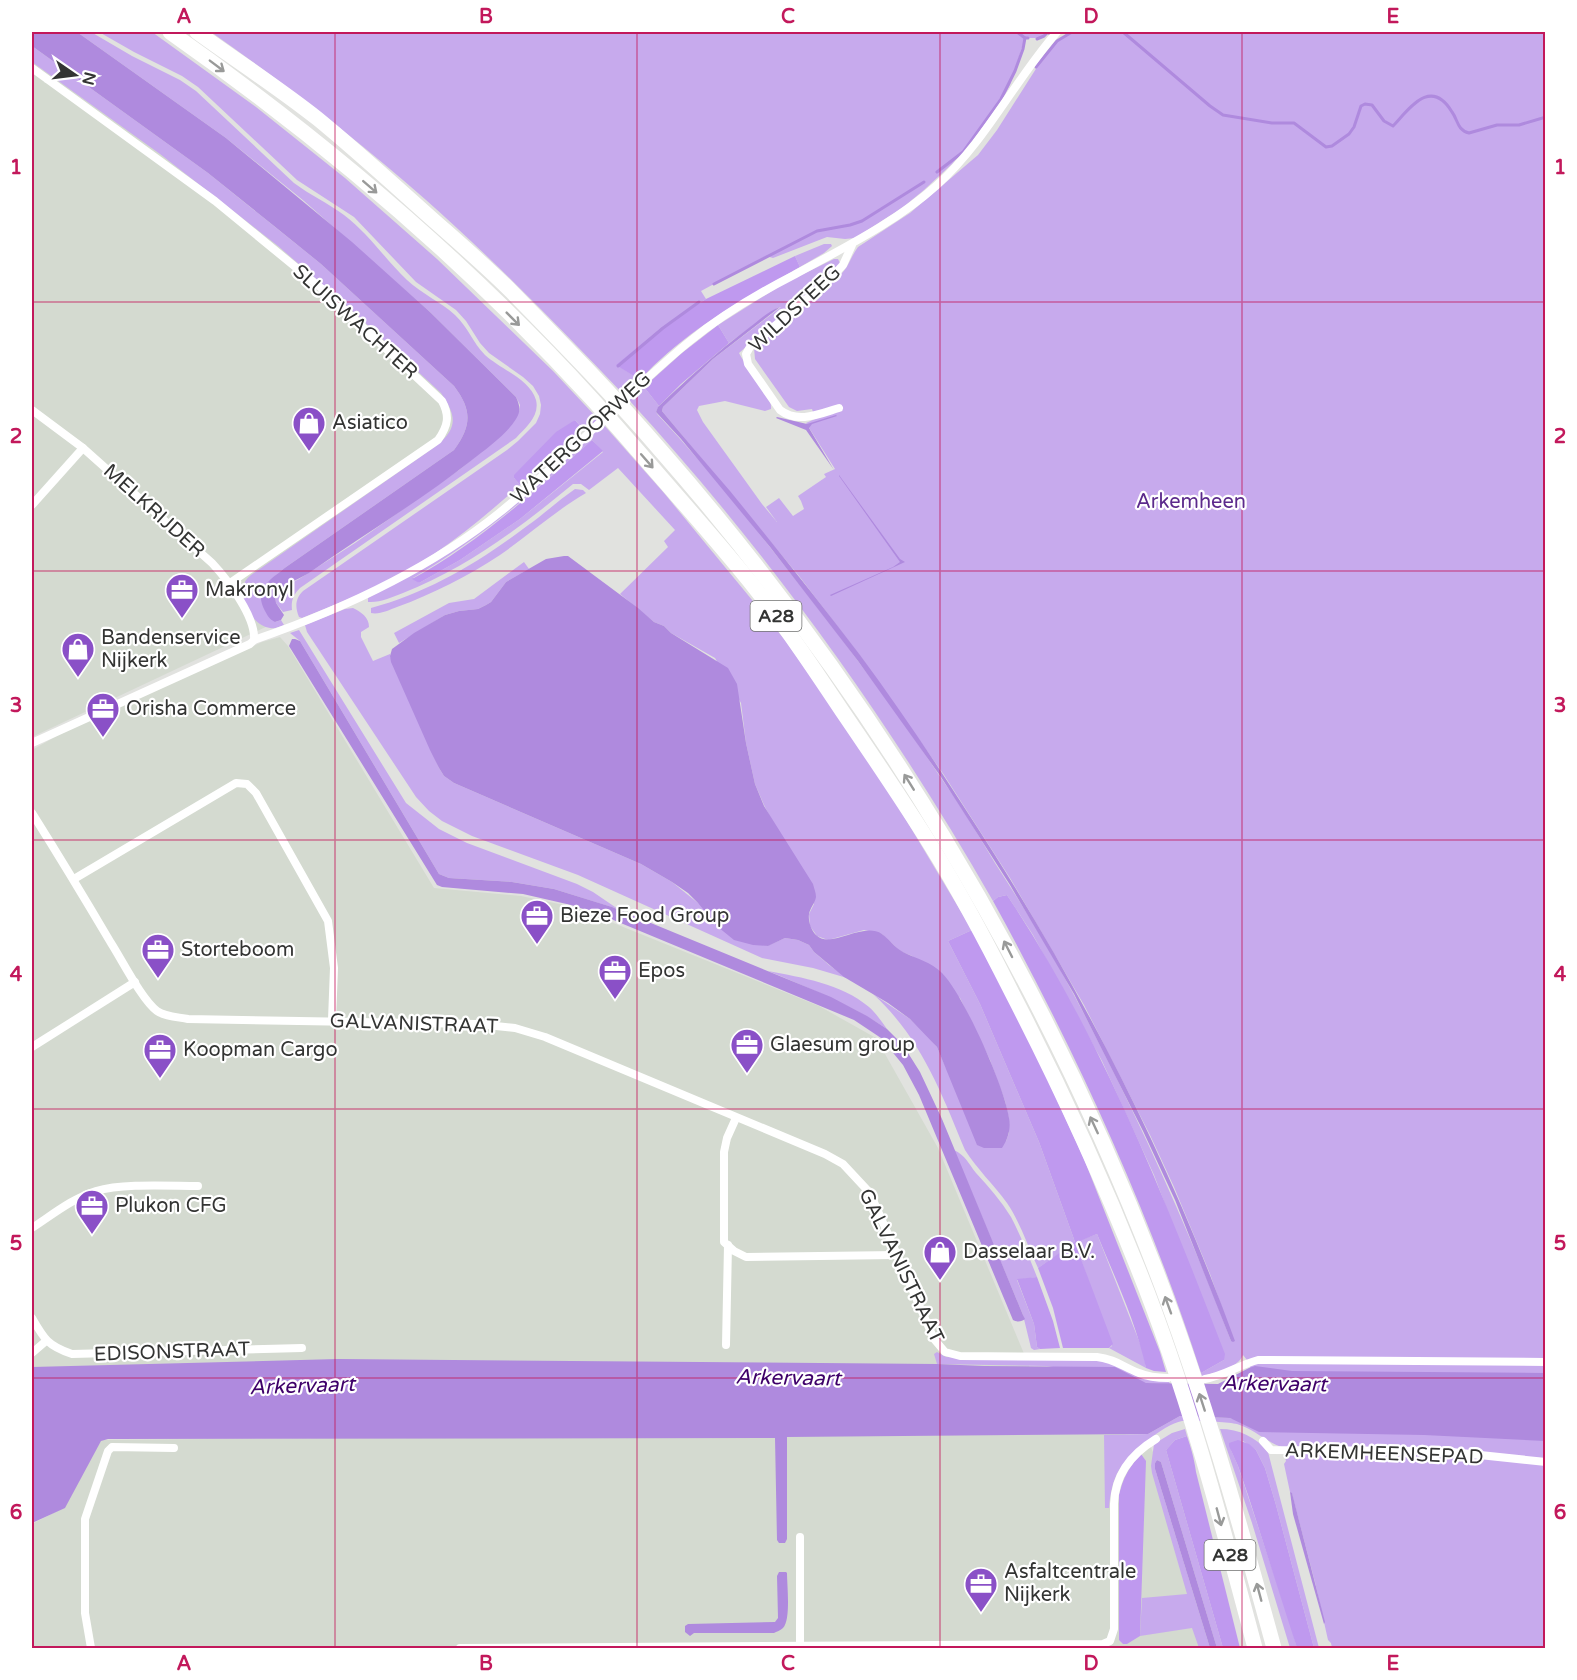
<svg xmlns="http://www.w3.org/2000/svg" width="1577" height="1680" font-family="'Varela Round',sans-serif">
  <rect width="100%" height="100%" fill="#e1e2df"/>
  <g fill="#d4dad0">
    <polygon points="32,62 150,140 288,248 457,397 452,442 273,572 270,625 32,737"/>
    <polygon points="280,637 288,646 434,888 521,896 564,905 601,918 819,1006 876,1038 938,1148 1030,1368 32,1383 32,750 62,733 262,642"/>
    <polygon points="1107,1431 1147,1438 1156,1459 1152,1468 1207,1648 32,1648 32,1524 65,1507 101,1440"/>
  </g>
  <g fill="#c7aaed" fill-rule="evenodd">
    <path d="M77,32H91L132,56L180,80L196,91L294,183C310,195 328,203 344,215C368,233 385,259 407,280C422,294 441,302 455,315C468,327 473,343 485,355C500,369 530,379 536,400C540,416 526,427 516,438L300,588C293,595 291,601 292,610L283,612L276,603L275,596L281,588L299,579L355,543L459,470L490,445L519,412L520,405L516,397L430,312L304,201L226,138Z"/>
    <path d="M99,32H152L256,107L345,178L437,259L553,371L598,419L585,431L575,420L514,478L520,485C492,510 464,534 434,554C393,582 347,600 302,618L299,617C295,607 295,599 303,591L507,450L518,441L536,423L540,414L541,405L539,396L533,386L523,377L489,353L480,343L466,321L456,310L416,282L354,217L297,180L198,87L182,76L134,52Z"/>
    <path d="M211,32H1048L1040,38H1025L1010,85L1001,101L983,126L952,164L924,190L902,208L855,238L845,239L827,237L773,258L766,256L701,291L706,299L662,327L617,365L640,380L624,395C560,328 495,261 426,200C358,140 285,84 211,32Z"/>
    <path d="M1072,32H1545V1648H1332L1331,1643L1328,1640L1315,1582L1292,1494L1290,1492L1284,1464L1286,1461L1282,1447C1266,1442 1254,1429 1237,1424C1229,1422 1190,1420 1182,1421C1163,1424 1127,1456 1118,1472C1112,1483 1110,1496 1109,1508H1105L1104,1435L1148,1434L1180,1416L1230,1418L1276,1432L1247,1360L1243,1355C1238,1368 1216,1373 1202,1376L1201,1373L1224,1360L1154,1175L1102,1061L1033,935L1007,895L998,897L993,901C890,721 769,553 629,400L644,387L659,406L656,412L658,415C711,471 758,532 806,593C852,652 897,712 939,775C959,803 977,833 995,863C1023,906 1050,950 1074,995C1134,1108 1186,1222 1231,1341H1234L1210,1274L1174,1187L1150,1135L1084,1005L1010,878L944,775L861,657L799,576L662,411L663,407L713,359L781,307L777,308L729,343L718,325L783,284L834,259H838L840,263L838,267L739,353C746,368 773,394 771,409L765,411L725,401L699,406L697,410L703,422L762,504L777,522L766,507L779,498L793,516L804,509L801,501L798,496L826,477L824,474L835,469L806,423L815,419L812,409L797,411L789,407L755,359L754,348L840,275C849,267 851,256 858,247L910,213L978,155L997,130L1046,53L1057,41Z"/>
    <path d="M32,46L208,173L321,264L454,386C472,410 472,425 454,450L286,567L268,582L275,622L281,620L284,625C279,627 275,629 270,628C254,626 239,602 243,587C244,582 247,578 251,575L436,446C459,428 456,415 441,393L347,306L278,246L160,154L32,62Z"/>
    <polygon points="824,244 831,244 832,246 824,253 800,267 795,256"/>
    <path d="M603,424L664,493L785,640L875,768L972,930L948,941L980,1004L1039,1142L1075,1242L1097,1234L1143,1351L1146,1368L1109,1348L1112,1346L1075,1243L1038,1268C1028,1247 1020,1222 1007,1203C994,1185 977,1169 965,1150C941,1092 921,1038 873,994L910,1019L926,1034L937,1047L946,1068L1006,1141L1009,1133V1119L1005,1101L990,1060L960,998L912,956L900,951L882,934L864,930L828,940L817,936L810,926L809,914L814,904L764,805L755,784L746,743L741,703L715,658L671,633L664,626L654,622L620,594L668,547L664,541L675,530L618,468L589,490L581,484H573C521,527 467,568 403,593C392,597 380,603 368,602V598L433,563ZM592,440L603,452L520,519L460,560L419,583L413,578C479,540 535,491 592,440Z"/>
    <path d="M575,489L583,490L586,493C555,511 529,535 500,555C468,576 433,594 397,607C389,610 379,615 371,613V608C428,593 481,561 527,526C544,514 559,500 575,489Z"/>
    <polygon points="524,562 529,569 506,582 491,602 486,605 478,609 459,611 445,615 399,643 394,633 449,603 474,599"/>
    <path d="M353,608C361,612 369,617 369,627L361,632V637L373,661L390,654V656L439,768L444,776L454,783L641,864L672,882L698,903L767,946L785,938L798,940L809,945L814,952L829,965L847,978L813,968L762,958L578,875L472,836L442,821L429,811L416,797L307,632L305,625L345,609Z"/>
    <polygon points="299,630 406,803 439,829 467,843 577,884 593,892 618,909 554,889 512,882 449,878 439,874 300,641 290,633"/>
    <path d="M768,971C803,978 840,983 869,1007C876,1013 881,1021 887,1029C849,1004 809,988 768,971Z"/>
    <path d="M954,1150C966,1156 968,1163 976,1173C989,1187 1001,1201 1011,1217C1021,1236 1029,1257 1037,1277L1017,1280L1034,1324L1037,1347L1040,1349L1034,1350L1031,1348L1023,1315Z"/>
    <polygon points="937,1352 946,1357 1106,1361 1169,1382 1170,1384 1146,1383 1047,1366 937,1364 934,1354"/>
    <polygon points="1185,1429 1187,1436 1175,1440 1166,1450 1223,1648 1217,1648 1161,1462 1157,1460 1155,1463 1155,1469 1210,1648 1199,1648 1192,1628 1140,1636 1142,1598 1187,1594 1152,1473 1151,1466 1154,1444 1172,1433"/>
    <path d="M1220,1429C1239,1429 1256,1437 1268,1452L1319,1648H1314L1276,1505L1265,1468L1256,1450L1243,1441L1231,1450L1238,1466L1291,1626L1297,1648H1290L1252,1523Z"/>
  </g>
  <g fill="#bf99ef">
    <path d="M795,256L800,267C743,299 685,331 640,380L616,365L662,327L706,299Z"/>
    <polygon points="718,325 729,343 681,384 659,406 644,387 682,353"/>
    <polygon points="575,420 582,428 520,485 514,478 514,475 556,432"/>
    <path d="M592,440L603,451L520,519L460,560L419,583L412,579C479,543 536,490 592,440Z"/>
    <path d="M1007,895C1101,1036 1164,1196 1225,1354L1224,1360L1201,1373C1148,1208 1076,1052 993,901L998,897Z"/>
    <path d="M972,930L1025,1030L1084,1159L1160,1352L1166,1372L1154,1371L1146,1368C1136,1322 1115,1278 1097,1234L1075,1243L1113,1344L1109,1348H1063L1053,1308L1038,1268L1075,1242L1039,1142L980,1004L948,941Z"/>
    <polygon points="1037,1277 1053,1321 1060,1348 1040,1349 1037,1347 1034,1324 1017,1279"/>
    <path d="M1187,1436C1191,1448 1194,1458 1196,1472L1240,1648H1223L1166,1450L1175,1440Z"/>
    <polygon points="1238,1440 1249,1444 1256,1450 1265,1468 1276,1505 1314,1648 1297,1648 1248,1495 1238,1466 1229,1446 1229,1443"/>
    <path d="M1141,1454L1146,1461L1140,1636L1127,1644H1123L1119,1640V1495C1123,1478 1129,1467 1141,1454Z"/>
  </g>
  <g fill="#af8ade">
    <path d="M32,32H77L226,138L352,242L430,312L516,397C520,406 521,411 516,419C507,434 486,449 472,460C420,501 363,535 309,573C299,579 281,586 275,596L276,603L284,615L281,620L275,622C269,619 268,616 265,611C253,589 270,580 286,567L454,450C472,425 472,410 454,386L321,264L274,226L208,173L32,46Z"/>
    <path d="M780,307L713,359L663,407L662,411C684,438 707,464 730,491C774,545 818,600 860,655C897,705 932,757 966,810C1076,978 1166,1151 1235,1341L1233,1342L1231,1341L1175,1200L1143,1131L1074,994L1010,885L941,777L858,661L770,547L681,439L656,412L658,407C687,379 717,352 750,327C759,320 770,310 780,307Z"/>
    <polygon points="836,415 837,416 812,424 809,428 834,470 806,430 776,418 777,417 807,424"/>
    <polygon points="839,475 900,559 905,562 831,596 830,595 893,567 900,562 839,476"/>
    <path d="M564,556H568L638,608L654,622L664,626L671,633L728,668L737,684L746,743L755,784L764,806L813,884C814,888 816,893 816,897C815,903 810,908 809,914C808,921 811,930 816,935C831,950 862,921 882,934C889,939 894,947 903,952C917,959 931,962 942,973C964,995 1005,1088 1009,1118C1011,1129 1008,1139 1002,1148H984L977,1145L937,1047L910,1019L888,1003L844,977L814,952L809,945L798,940L785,938L768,946L753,945L734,940L718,927L698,903L688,893L672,882L641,864L454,783L444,776L439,768L430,750L391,662L390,656L392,649L414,633L445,615L459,611L478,609L486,605L491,602L506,582L546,559Z"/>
    <path d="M292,639H295L300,641L439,874L449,878L512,882L554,889L612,907L831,997L867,1016L887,1029L903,1045L920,1072L942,1119L1023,1315L1025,1319C1022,1322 1016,1322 1013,1320L919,1095L903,1065L881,1038L854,1020L599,914L571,905L523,894L442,887L437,885L289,646Z"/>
    <polygon points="338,1359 937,1364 984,1366 1115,1367 1146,1383 1218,1384 1249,1368 1255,1366 1292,1371 1545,1373 1545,1441 1424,1435 1259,1432 1230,1418 1180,1416 1148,1434 1144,1434 787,1437 787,1539 785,1543 779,1543 777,1540 775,1438 108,1439 101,1441 65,1508 32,1523 32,1367"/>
    <polygon points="1157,1460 1161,1462 1217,1648 1210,1648 1155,1469 1155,1463"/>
    <polygon points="1290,1492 1292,1493 1325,1622 1324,1624 1293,1514"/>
    <path d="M779,1572H786L787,1573C787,1585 791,1620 783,1628C781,1630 776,1632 774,1633H694L690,1636L685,1632V1626L688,1624L775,1622L778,1618L777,1576Z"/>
  </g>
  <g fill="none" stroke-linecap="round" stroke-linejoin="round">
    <g stroke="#af8ade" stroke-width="3">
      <polyline points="1017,32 1025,38"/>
      <path d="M1123,32L1210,106L1223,115L1272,123H1294L1326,147L1332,146L1349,134L1354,127L1361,106L1365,104L1372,105L1384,121L1393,126C1410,108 1431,77 1452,112C1458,120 1457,130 1469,133L1497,125H1519L1546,117"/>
      <polyline points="1037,39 1044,36 1048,32 1050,34"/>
      <polyline points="1036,67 1057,41 1072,32"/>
      <polyline points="937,172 963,152 1001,99 1015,71 1023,49 1025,38 1028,38"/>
      <polyline points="714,284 817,231 850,225 862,221 924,182"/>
      <polyline points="618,366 663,328 699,302"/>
    </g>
    <g stroke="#fff" stroke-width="8">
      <path d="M32,68L215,201L321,288L442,401C450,416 448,426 438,440L230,583"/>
      <path d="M839,408C819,414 798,424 780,410L748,364L746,354L750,347L831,278L843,265L852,245"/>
      <path d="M32,410L83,448L212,563C227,579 256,617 254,640"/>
      <polyline points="32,505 83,448"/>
      <path d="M32,743L250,644L254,640C341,610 427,571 499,513C546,475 589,433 632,392C651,375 670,357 690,341C722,315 757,294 794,275C843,248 895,223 937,185C986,141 1014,81 1057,32"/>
      <path d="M32,813C59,856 85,899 111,943C122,960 142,1000 157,1011C165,1017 179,1017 188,1019L477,1024L515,1028L545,1037L825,1154L843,1164L870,1193L934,1339L945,1352L960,1356L1097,1357C1115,1359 1123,1367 1139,1373C1148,1377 1158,1378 1168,1378"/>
      <polyline points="74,879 236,783 247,784 256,793 328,921 334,968 332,1020"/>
      <polyline points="32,1047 135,982"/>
      <polyline points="736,1118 727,1138 724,1152 724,1242 734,1251 746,1257 897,1255"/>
      <path d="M32,1228C52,1215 73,1198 96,1191C123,1183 169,1186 198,1186"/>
      <path d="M32,1318C44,1339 48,1346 72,1354L302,1348"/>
      <polyline points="726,1345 728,1245"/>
      <polyline points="32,1353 46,1341"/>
      <path d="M1205,1379C1224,1376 1239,1365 1258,1360L1546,1362"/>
      <polyline points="1263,1441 1271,1450 1442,1451 1546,1462"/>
      <polyline points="800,1647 800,1537"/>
      <polyline points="91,1648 85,1613 85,1519 108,1451 112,1447 174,1448"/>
      <path d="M460,1648L1103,1644L1110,1641L1114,1629V1504C1115,1474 1131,1454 1156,1439"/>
    </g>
    <g stroke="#fff" stroke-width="15">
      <path d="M170,32C322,139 466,261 592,399C614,423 636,449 658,474C691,512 724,549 755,588C786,627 814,669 842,711C872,755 902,799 930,844C960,892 987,943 1012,993C1058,1082 1100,1173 1137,1266C1187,1390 1221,1520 1255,1648"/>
      <path d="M197,32C237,61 279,88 318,119C357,151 394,185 431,218C458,242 486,266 512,292C563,344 614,396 662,452C872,692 1040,970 1155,1268C1203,1392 1239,1520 1274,1648"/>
    </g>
  </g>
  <defs><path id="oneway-shaft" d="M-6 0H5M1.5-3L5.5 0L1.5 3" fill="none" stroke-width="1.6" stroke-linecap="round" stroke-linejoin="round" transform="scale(1.5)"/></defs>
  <g stroke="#999a99">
    <use href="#oneway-shaft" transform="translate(217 66) rotate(37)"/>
    <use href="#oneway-shaft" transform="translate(370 187) rotate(41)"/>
    <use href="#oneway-shaft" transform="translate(513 319) rotate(45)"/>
    <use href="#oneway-shaft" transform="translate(647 461) rotate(49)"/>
    <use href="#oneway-shaft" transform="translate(909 782) rotate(-122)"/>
    <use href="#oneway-shaft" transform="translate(1008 949) rotate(-117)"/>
    <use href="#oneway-shaft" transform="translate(1094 1125) rotate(-115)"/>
    <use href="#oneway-shaft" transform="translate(1168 1305) rotate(-110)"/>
    <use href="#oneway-shaft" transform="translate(1202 1402) rotate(-108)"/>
    <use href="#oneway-shaft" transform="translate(1219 1517) rotate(75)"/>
    <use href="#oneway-shaft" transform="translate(1259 1592) rotate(-105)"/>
  </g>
  <path fill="none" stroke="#c2185b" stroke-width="1.5" stroke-opacity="0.55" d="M335,32V1648M637,32V1648M940,32V1648M1242,32V1648M32,302H1546M32,571H1546M32,840H1546M32,1109H1546M32,1378H1546"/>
  <defs>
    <symbol id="shop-pin" viewBox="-11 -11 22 30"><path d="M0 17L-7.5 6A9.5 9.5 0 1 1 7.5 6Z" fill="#8a50c7" stroke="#fff"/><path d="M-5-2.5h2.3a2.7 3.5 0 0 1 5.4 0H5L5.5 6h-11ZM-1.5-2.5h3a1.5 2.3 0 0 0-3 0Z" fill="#fff"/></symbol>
    <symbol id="office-pin" viewBox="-11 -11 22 30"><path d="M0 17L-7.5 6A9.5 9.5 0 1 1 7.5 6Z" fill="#8a50c7" stroke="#fff"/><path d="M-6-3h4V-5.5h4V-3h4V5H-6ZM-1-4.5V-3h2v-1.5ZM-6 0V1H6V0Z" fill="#fff"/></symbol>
  </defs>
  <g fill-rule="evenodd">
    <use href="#shop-pin" x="290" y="404" width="38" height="52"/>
    <use href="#office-pin" x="163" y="571" width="38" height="52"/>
    <use href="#shop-pin" x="59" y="630" width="38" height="52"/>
    <use href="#office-pin" x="84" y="690" width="38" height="52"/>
    <use href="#office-pin" x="518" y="897" width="38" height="52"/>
    <use href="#office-pin" x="139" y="931" width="38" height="52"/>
    <use href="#office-pin" x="596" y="952" width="38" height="52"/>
    <use href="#office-pin" x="728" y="1026" width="38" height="52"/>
    <use href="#office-pin" x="141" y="1031" width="38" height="52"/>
    <use href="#office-pin" x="73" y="1187" width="38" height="52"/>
    <use href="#shop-pin" x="921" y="1233" width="38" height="52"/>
    <use href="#office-pin" x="962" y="1565" width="38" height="52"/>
  </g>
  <g text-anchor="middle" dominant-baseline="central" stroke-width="4.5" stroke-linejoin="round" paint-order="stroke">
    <g fill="#fff" stroke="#707170" stroke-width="1.5">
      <rect x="750.5" y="601" width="51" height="30" rx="4.5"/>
      <rect x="1204.5" y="1540" width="51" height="30" rx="4.5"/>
    </g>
    <g font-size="18" font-weight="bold" fill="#333433">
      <text x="776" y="616">A28</text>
      <text x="1230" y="1555">A28</text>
    </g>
    <g font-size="20" fill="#333433" stroke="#fff">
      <text transform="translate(795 309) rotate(-43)">WILDSTEEG</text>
      <text transform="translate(355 322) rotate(42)">SLUISWACHTER</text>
      <text transform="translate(581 438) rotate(-43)">WATERGOORWEG</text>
      <text transform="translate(154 511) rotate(42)">MELKRIJDER</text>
      <text transform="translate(414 1024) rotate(2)">GALVANISTRAAT</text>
      <text transform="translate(901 1266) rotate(64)">GALVANISTRAAT</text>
      <text transform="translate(172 1352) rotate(-2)">EDISONSTRAAT</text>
      <text transform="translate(1384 1454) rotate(2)">ARKEMHEENSEPAD</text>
    </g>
    <g font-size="20" fill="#333433" stroke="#fff" text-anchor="start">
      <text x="332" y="423">Asiatico</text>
      <text x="205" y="590">Makronyl</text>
      <text x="101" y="638">Bandenservice<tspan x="101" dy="23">Nijkerk</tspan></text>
      <text x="126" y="709">Orisha Commerce</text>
      <text x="560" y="916">Bieze Food Group</text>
      <text x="181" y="950">Storteboom</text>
      <text x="638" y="971">Epos</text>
      <text x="770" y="1045">Glaesum group</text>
      <text x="183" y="1050">Koopman Cargo</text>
      <text x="115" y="1206">Plukon CFG</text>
      <text x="963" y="1252">Dasselaar B.V.</text>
      <text x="1004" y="1572">Asfaltcentrale<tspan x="1004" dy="23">Nijkerk</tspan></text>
    </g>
    <g font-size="20" fill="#5c2a8c" stroke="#fff">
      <text x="1191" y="502">Arkemheen</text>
    </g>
    <g font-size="21" font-style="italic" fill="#3e0069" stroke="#fff">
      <text transform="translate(788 1378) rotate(1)">Arkervaart</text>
      <text transform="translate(1274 1384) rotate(1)">Arkervaart</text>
      <text transform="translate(302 1386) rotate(-2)">Arkervaart</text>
    </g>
  </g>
  <rect width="1577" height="1680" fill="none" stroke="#ffffff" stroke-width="66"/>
  <g transform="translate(75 75) rotate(104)" stroke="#ffffff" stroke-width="4.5" paint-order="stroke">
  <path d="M0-4.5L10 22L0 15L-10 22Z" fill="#333433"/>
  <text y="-9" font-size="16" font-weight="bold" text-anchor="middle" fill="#333433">N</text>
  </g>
  <rect x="33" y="33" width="1511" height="1614" fill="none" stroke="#c2185b" stroke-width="2"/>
  <g font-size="20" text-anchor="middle" font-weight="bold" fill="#c2185b">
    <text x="184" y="23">A</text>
    <text x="486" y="23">B</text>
    <text x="788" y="23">C</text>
    <text x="1091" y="23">D</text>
    <text x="1393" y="23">E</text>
    <text x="16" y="174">1</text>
    <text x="1560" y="174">1</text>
    <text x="16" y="443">2</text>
    <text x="1560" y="443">2</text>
    <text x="16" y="712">3</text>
    <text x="1560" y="712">3</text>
    <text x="16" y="981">4</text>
    <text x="1560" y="981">4</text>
    <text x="16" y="1250">5</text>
    <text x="1560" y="1250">5</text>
    <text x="16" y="1519">6</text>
    <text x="1560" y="1519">6</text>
    <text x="184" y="1670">A</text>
    <text x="486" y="1670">B</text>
    <text x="788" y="1670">C</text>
    <text x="1091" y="1670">D</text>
    <text x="1393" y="1670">E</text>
  </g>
</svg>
